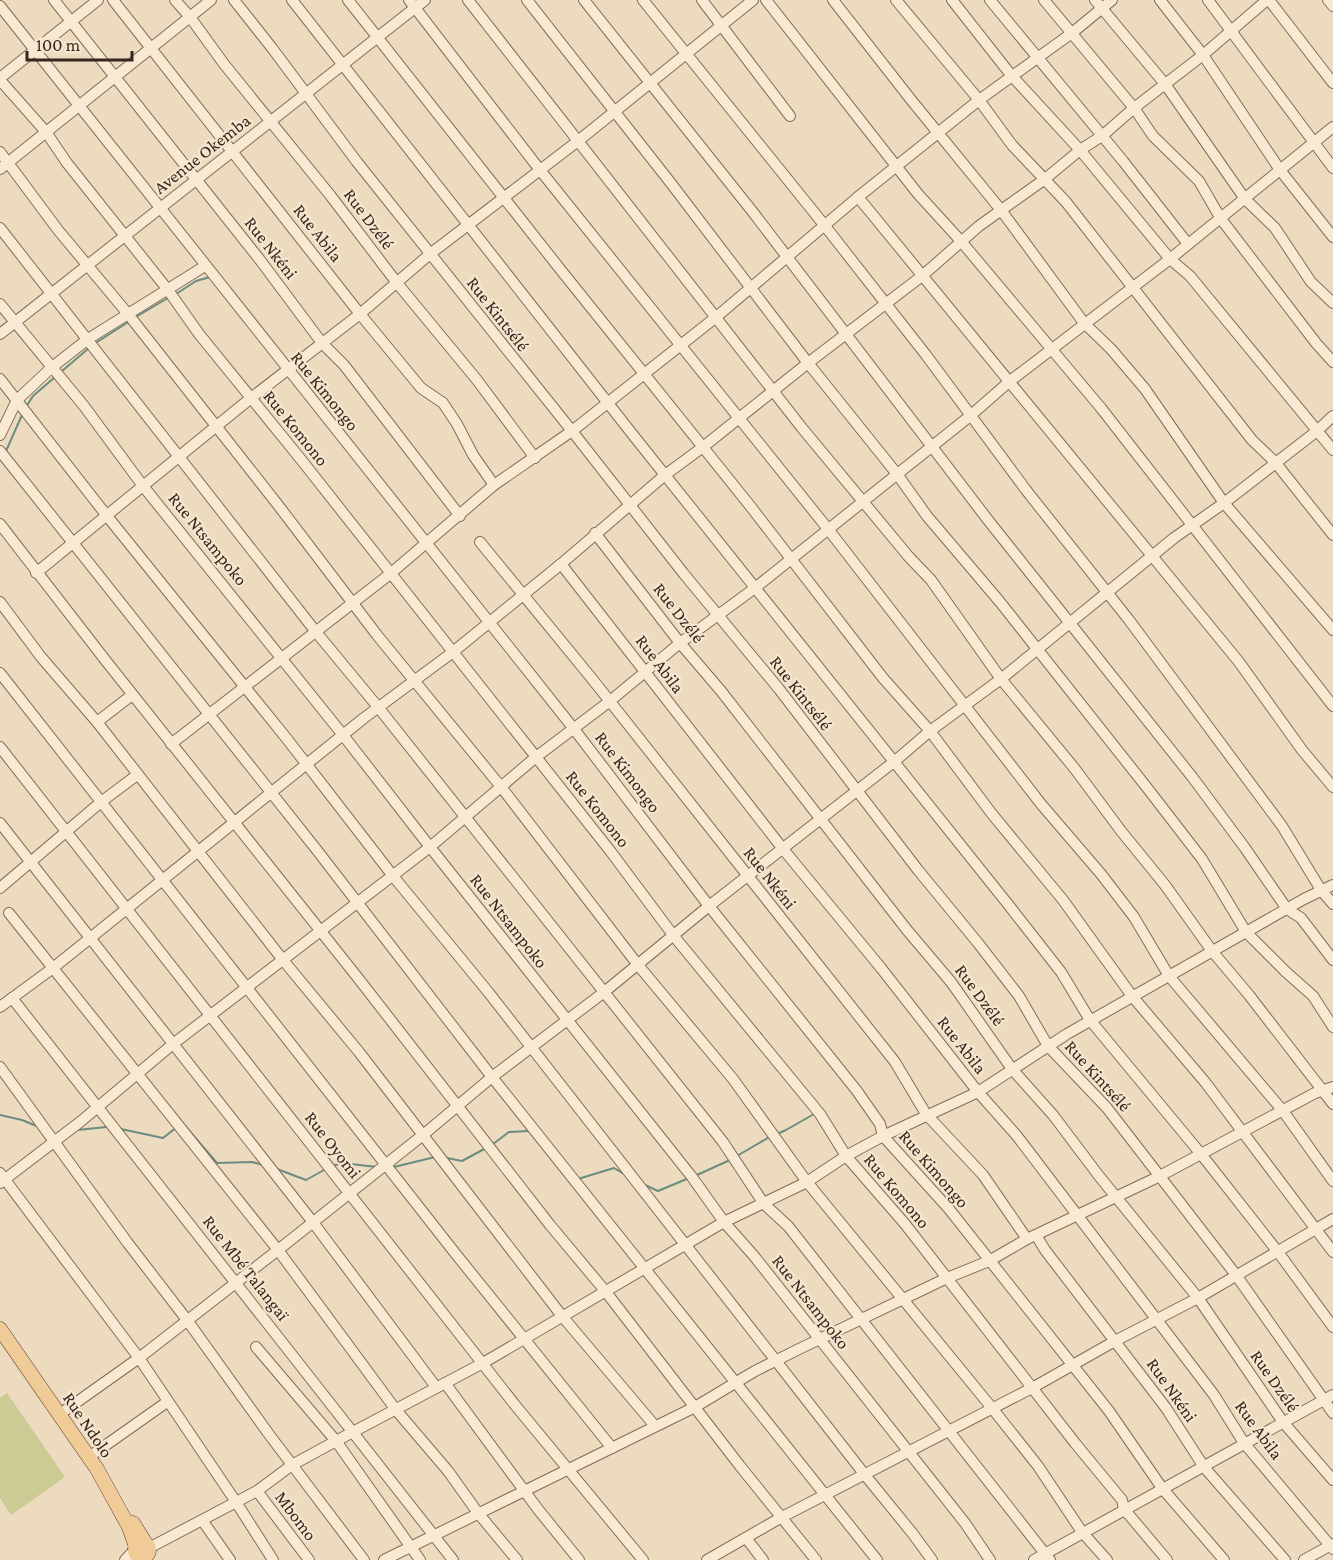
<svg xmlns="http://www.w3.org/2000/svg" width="1333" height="1560" font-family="'Crimson Pro',serif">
  <rect width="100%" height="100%" fill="#eddbc0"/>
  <polygon fill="#cbcb94" points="7,1393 65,1477 11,1515 0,1498 0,1398"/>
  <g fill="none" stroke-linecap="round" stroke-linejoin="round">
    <g stroke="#6a8d80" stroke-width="2">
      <polyline points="176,294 196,281 210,277"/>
      <polyline points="134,318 168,298"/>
      <polyline points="94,344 130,321"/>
      <polyline points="62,371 89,348"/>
      <polyline points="26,407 33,396 55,377"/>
      <polyline points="6,451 22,415"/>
      <polyline points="0,1115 22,1120 39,1127"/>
      <polyline points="185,1126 217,1163 252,1162 263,1165"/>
      <polyline points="121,1129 163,1138 177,1127"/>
      <polyline points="77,1130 107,1127"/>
      <polyline points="777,1134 786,1130 814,1114"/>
      <polyline points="493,1144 509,1132 529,1131"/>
      <polyline points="737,1156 771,1136"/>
      <polyline points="447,1158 462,1161 486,1148"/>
      <polyline points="332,1166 342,1163 377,1167"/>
      <polyline points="394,1167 435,1157"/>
      <polyline points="277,1169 306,1180 324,1170"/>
      <polyline points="697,1175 730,1160"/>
      <polyline points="578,1179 614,1168 624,1174"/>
      <polyline points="645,1185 658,1191 689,1178"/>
    </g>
    <defs>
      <g id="minor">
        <polyline points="54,0 260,260 322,343 344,365 460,516"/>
        <polyline points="113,0 360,314 421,388 443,403 457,424 473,455 494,485"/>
        <polyline points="175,0 190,17 224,64 330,195 397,283 477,380 535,458"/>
        <polyline points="234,0 272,48 357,162 572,431 684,574 779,689 918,870 978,943 1019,996 1048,1046 1107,1108 1236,1275 1333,1413"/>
        <polyline points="292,0 633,435 1007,903 1061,972 1090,1020 1201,1154 1278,1252 1333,1327"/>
        <polyline points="348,0 560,269 751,507 883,678 930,731 992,814 1063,900 1132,996 1205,1082 1333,1252"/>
        <polyline points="409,0 540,170 828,529 1041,804 1101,874 1134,917 1169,976 1283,1111 1333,1181"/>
        <polyline points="468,0 802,428 909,557 931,580 1001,679 1075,769 1121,831 1165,885 1212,951 1249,995 1333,1104"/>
        <polyline points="527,0 670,182 808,363 897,474 927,516 1000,602 1148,789 1202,859 1246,932 1286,972 1313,996 1333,1027"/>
        <polyline points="584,0 752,211 988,520 1193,778 1245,848 1287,909 1301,918 1333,960"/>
        <polyline points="643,0 825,226 926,355 1026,490 1129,620 1282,826 1321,890 1333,904"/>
        <polyline points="702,0 790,116"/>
        <polyline points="766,0 918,194 960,240 1101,408 1333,706"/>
        <polyline points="833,0 912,101 1001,210 1084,323 1111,349 1145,389 1224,503 1333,630"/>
        <polyline points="896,0 979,100 1012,145 1066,202 1252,440 1275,462 1333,535"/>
        <polyline points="952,0 1011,75 1080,150 1170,259 1190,276 1333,450"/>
        <polyline points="990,0 1123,161 1188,244"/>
        <polyline points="1044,0 1134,108 1153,136 1199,181 1221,219 1316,343 1333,362"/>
        <polyline points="1095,0 1165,84 1245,199 1275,228 1311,282 1333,303"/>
        <polyline points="1160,0 1203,55 1280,170 1333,237"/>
        <polyline points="1208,0 1333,168"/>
        <polyline points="1269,0 1333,83"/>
        <polyline points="1328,0 1333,6"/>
        <polyline points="0,6 574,729 709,906 857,1091 880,1124 883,1136 949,1209 1109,1411 1162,1488 1224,1560"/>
        <polyline points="0,78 98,0"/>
        <polyline points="0,80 46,132 67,163 168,290 199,334 299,457 536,757 611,852 673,935 820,1114 846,1156 905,1224 1075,1443 1122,1500 1124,1509 1167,1560"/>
        <polyline points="0,152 58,230 128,314 278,505 377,635 502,788 638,965 733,1079 807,1182 992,1408 1038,1466 1082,1532 1107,1560"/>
        <polyline points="0,169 211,0"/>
        <polyline points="858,197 1239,662 1302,750 1333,787"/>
        <polyline points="0,228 316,632 378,707 723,1142 764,1204 788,1226 1050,1560"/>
        <polyline points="0,304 84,406 143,486 343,735 430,847 692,1177 724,1222 754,1256 965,1523 990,1560"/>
        <polyline points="0,334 425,0"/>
        <polyline points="0,379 107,516 287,739 393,876 489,993 865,1475 913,1534 932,1560"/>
        <polyline points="0,435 17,400 51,368 88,339 205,266"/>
        <polyline points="0,451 316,849 492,1077 877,1560"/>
        <polyline points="0,524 106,661 358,978 550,1225 606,1292 740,1466 816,1560"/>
        <polyline points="595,533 680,643 721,691 907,930 951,982 1012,1069 1053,1115 1099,1176 1198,1298 1283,1422 1333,1480"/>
        <polyline points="480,542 593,680 895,1062 926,1114 983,1175 1027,1239"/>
        <polyline points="561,564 783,849 881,968 978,1092 1017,1136 1214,1395 1244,1443 1333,1549"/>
        <polyline points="36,573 251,398 360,314 430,254 578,141 753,0"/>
        <polyline points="0,602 41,657 97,722 283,960 359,1052 562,1316 655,1426"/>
        <polyline points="0,673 455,1253 612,1448"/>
        <polyline points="97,722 132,695"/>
        <polyline points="171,744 390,574 494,485 572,431 715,318 858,197 979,100 1072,33 1112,0"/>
        <polyline points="0,747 515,1405 643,1560"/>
        <polyline points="0,823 312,1221 436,1387"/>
        <polyline points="0,888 101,802 137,775"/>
        <polyline points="9,913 278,1250 396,1410 448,1471 478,1513 517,1560"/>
        <polyline points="12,998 453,1560"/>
        <polyline points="0,1007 53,968 364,718 453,652 561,564 665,475 703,447 808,363 922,276 979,226 1045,179 1080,150 1102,136 1134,108 1203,55 1267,0"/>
        <polyline points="0,1067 127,1242 187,1320 268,1433 364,1560"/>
        <polyline points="0,1173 139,1358 236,1502 273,1560"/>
        <polyline points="0,1183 80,1122 173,1044 430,847 536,757 610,701 680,643 755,588 970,416 1010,381 1170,259 1333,127"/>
        <polyline points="1036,1235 1045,1250 1166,1408 1204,1467 1285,1560"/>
        <polyline points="256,1347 336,1441 420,1560"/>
        <polyline points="445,1383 537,1508 579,1560"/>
        <polyline points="60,1414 139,1358 278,1250 423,1135 492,1077 603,993 709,906 895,761 930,731 1001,679 1174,538 1224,503 1317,431 1333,416"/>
        <polyline points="89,1457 167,1402"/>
        <polyline points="257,1491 309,1560"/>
        <polyline points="202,1520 230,1560"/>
        <polyline points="746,1538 763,1560"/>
        <polyline points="149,1548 257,1491 292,1465 336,1441 483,1363 724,1222 807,1182 846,1156 883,1136 978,1092 1067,1034 1304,899 1333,885"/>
        <polyline points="125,1560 135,1549"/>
        <polyline points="134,1560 141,1557"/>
        <polyline points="384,1560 695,1407 755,1371 799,1349 947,1278 989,1261 1027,1239 1158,1177 1315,1093 1333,1087"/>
        <polyline points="707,1560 782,1517 1032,1388 1115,1341 1198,1298 1333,1219"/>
        <polyline points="1034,1560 1333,1395"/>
        <polyline points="1304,1560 1333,1544"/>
      </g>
      <g id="major">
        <polyline points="0,1329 97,1469 129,1527 136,1547"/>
        <polyline points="133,1523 146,1544"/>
        <circle cx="142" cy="1550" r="7"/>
      </g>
    </defs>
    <use href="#minor" stroke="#866b58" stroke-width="12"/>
    <use href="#major" stroke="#543a2d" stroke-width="15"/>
    <use href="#minor" stroke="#f8e9d3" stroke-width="10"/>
    <use href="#major" stroke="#f1cb97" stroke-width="14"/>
  </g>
  <g text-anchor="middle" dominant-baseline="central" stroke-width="4.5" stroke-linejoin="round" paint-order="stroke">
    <g font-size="18" fill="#36261d" stroke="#f5e6cf">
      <text transform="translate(202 154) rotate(-38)">Avenue Okemba</text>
      <text transform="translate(369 219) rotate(53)">Rue Dzélé</text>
      <text transform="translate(318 233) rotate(52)">Rue Abila</text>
      <text transform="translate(271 248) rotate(52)">Rue Nkéni</text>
      <text transform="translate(498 314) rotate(52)">Rue Kintsélé</text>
      <text transform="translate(325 391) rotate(51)">Rue Kimongo</text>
      <text transform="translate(296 428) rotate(51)">Rue Komono</text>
      <text transform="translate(208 539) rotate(51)">Rue Ntsampoko</text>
      <text transform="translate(679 613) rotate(52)">Rue Dzélé</text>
      <text transform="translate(660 664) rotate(53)">Rue Abila</text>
      <text transform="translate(801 693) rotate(52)">Rue Kintsélé</text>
      <text transform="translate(628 772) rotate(53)">Rue Kimongo</text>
      <text transform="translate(598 809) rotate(52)">Rue Komono</text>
      <text transform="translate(770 878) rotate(52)">Rue Nkéni</text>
      <text transform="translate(509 921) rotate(52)">Rue Ntsampoko</text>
      <text transform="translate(980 995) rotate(54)">Rue Dzélé</text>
      <text transform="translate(962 1045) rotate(52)">Rue Abila</text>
      <text transform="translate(1098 1076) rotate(48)">Rue Kintsélé</text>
      <text transform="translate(333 1145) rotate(52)">Rue Oyomi</text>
      <text transform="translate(934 1169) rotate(49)">Rue Kimongo</text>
      <text transform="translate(897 1191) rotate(50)">Rue Komono</text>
      <text transform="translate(246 1268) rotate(52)">Rue Mbé Talangaï</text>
      <text transform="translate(811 1302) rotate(52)">Rue Ntsampoko</text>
      <text transform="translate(1275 1381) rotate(55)">Rue Dzélé</text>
      <text transform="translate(1172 1390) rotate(55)">Rue Nkéni</text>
      <text transform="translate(88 1425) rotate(56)">Rue Ndolo</text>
      <text transform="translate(1259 1430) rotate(54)">Rue Abila</text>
      <text transform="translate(296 1516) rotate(53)">Mbomo</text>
    </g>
  </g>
  <path d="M27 51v9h105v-9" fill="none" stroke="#36261d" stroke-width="3"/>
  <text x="36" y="51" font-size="18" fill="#36261d" stroke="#f5e6cf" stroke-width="4.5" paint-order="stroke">100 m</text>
</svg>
